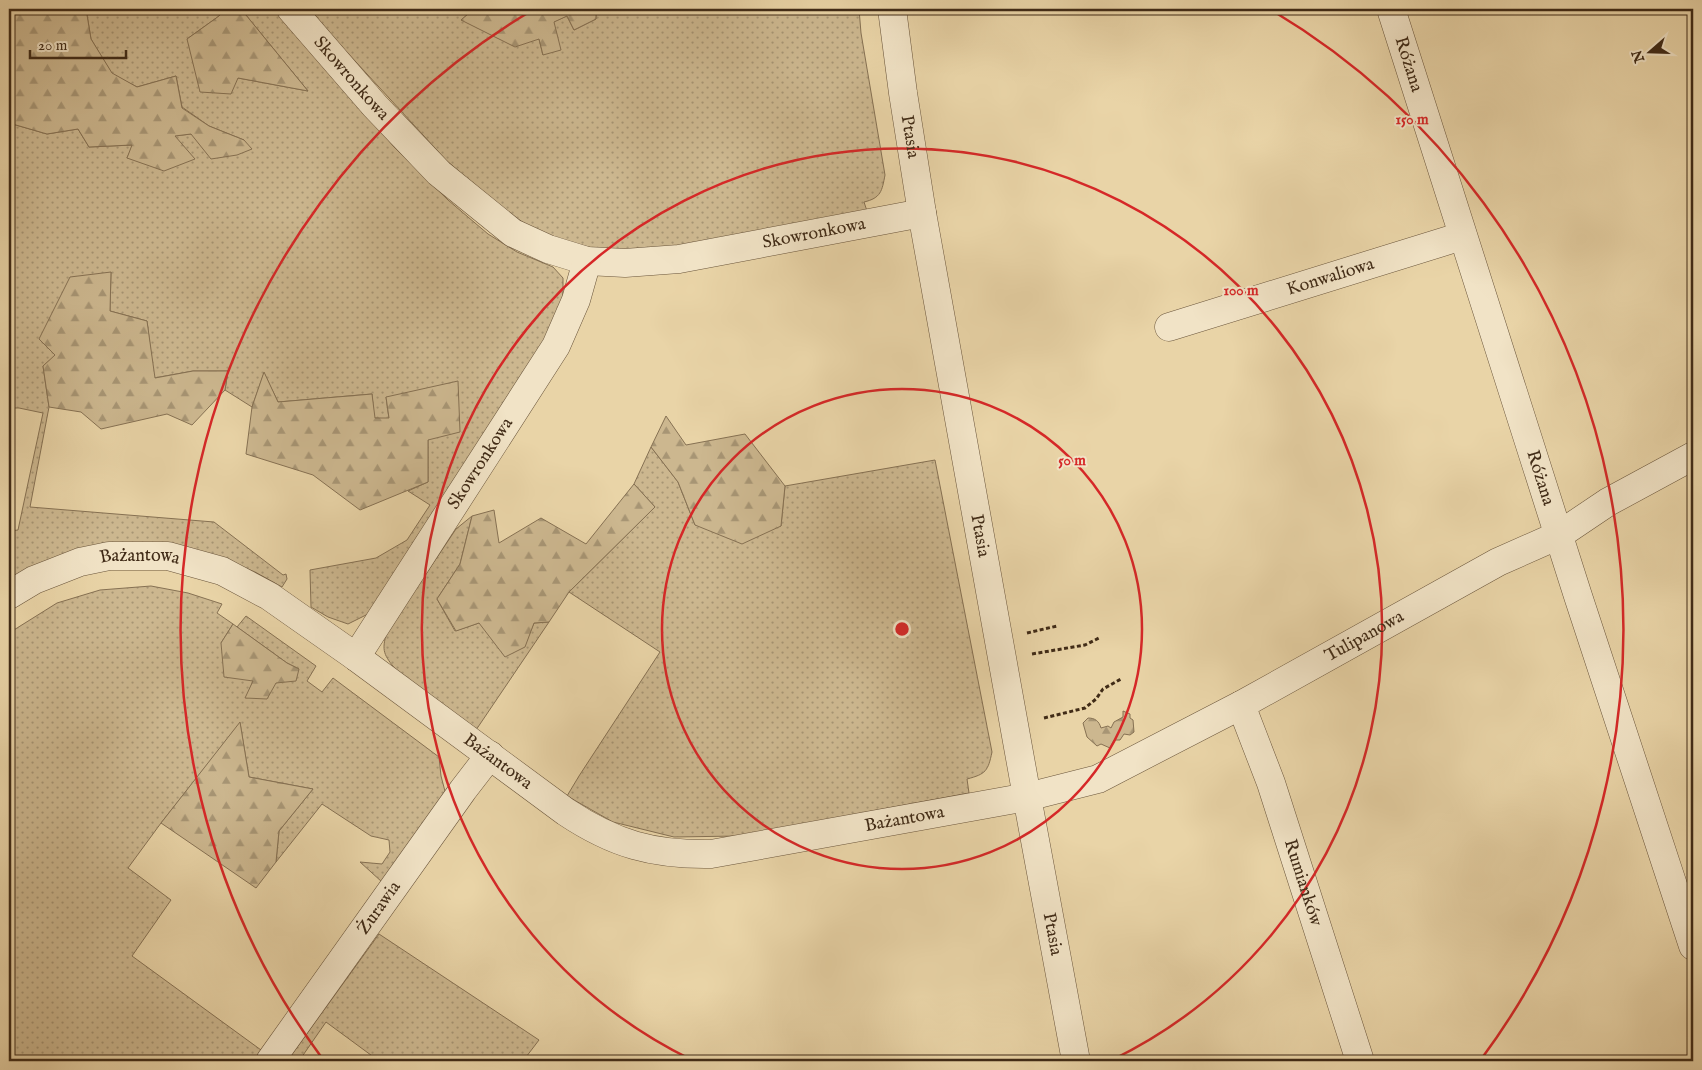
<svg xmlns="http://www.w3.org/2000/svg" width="1702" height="1070" font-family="'IM FELL English',serif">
  <defs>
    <pattern id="grass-dots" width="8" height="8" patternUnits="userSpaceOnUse" patternTransform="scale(1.25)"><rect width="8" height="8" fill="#ccb78f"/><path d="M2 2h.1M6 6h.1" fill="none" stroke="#a79574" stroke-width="1.8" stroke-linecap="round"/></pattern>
    <pattern id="forest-firs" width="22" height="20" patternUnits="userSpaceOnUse" patternTransform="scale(1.25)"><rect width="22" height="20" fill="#ccb78f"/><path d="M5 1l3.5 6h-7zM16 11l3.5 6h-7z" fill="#a79574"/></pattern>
  </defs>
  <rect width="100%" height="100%" fill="#e9d4a7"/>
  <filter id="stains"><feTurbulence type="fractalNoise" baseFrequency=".004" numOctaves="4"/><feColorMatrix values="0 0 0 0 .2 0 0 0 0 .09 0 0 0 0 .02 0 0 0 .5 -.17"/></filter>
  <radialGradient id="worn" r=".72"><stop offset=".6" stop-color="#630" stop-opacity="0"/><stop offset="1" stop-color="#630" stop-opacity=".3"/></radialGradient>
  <g fill="url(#grass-dots)" stroke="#867153">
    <polygon points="86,9 225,9 219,16 187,39 238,78 308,91 241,9 277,9 394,147 448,200 488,234 517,252 553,267 563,278 563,300 551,337 368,614 348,624 328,617 311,607 310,570 376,558 407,540 430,505 408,491 428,482 428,439 386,397 389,419 374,418 372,394 278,402 264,373 252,407 225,390 228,371 193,371 154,378 147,321 110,311 111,272 56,355 43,366 49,407 30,507 214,522 283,575 286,574 287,579 282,587 255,572 222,558 44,562 9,578 9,531 18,530 43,413 19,408 9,408 9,123 47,134 78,129 89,147 133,145 127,158 174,136 191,134 244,140 209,126 182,107 176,76 137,87 112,74 91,39"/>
    <path d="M310,9H474L461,20L539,39L543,55L553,22L567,16L574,30L596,19V9H859L861,33L885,175C882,191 881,198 864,202L867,211L666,250L607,252L541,234L498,206L446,160L333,37Z"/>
    <path d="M651,447L678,482L695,525L781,526L785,486L935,460L992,752C988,771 986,774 967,779L969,793L738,836L674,837L613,822L567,796L579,776L660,652L569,592L655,507L634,484Z"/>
    <path d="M472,516L460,564L437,599L455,631L479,623L524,647L534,623L549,622L476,730L396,670C384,655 381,651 387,632L456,529Z"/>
    <polygon points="151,586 188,593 222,604 217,613 233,624 221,643 253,681 246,698 276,683 299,669 287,663 237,627 246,616 316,666 307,681 322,692 333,678 439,757 441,776 446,795 382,882 360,862 382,864 390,852 389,840 371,836 322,804 276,862 279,831 313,789 249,777 240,723 161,823 128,868 171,900 132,956 261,1050 253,1061 9,1061 9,633 57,603 100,590"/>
    <polygon points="379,934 539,1040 523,1061 379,1061 326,1022 299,1061 287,1061"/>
  </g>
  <g fill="url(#forest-firs)" stroke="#867153">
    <polygon points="9,9 86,9 91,39 112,73 137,87 176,76 182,108 209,126 244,140 252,149 237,155 211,159 191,134 175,136 195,159 164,171 127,158 132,145 89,147 78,129 47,134 9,123"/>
    <polygon points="225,9 241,9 308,91 238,78 231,94 200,92 187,39 219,16"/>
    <polygon points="474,9 596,9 596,19 574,30 567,16 554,22 561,50 543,55 539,39 515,47 461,20"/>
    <polygon points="111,272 110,311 147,321 155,378 193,371 228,371 225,390 192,425 167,414 101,429 81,412 49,407 43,366 55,355 39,339 70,277"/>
    <polygon points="264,372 278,402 372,394 375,418 389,418 386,397 458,381 460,432 428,440 428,482 360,510 313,475 246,454 252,407"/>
    <polygon points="666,416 686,445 745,434 785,486 781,526 742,544 695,525 678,482 651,447"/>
    <polygon points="634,484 655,507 569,592 549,622 534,623 525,647 505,657 479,623 456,631 437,599 460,564 472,516 494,510 499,543 541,518 586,544"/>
    <polygon points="233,624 287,663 299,669 296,681 276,683 267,699 245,698 253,681 224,677 221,643"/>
    <path d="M1123,711L1130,714V718L1133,720L1134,732L1130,735L1124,734L1120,740H1114L1110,748L1101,744L1097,746L1087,737L1083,723L1088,718C1095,718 1099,721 1101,728L1108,726L1111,728L1114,722L1123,717Z"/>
    <polygon points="240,722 249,777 313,789 279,831 276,862 256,888 161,823"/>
  </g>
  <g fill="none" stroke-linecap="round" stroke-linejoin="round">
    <defs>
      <g id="minor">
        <path id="s1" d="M291,9L375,106L439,173L513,233L548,249L587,261L625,263L679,259L922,213"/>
        <path id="s2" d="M892,9L903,93L922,213L1027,797L1076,1061"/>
        <path id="s3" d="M1391,9L1578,596L1693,946"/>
        <path id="s4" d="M1169,327L1462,236"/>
        <path id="s5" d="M9,595L34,580L52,573L80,562L109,556H168L222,571L269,596L356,657L566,812C614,844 653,855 711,854L1027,797L1098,779L1241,705L1498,562L1559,535L1608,502L1693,456"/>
        <path id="s6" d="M356,657L556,346L576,300L587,261"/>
        <path id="s7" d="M1241,705L1271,783L1360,1061"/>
        <path id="s8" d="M270,1061L463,790L490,755"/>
      </g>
    </defs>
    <use href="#minor" stroke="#6a553b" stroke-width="29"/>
    <g stroke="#402b17" stroke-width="3" stroke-dasharray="4 2.5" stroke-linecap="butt">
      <polyline points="1027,633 1057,626"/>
      <polyline points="1032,654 1085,645 1099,638"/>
      <polyline points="1044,718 1085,708 1096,699 1103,689 1121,679"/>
    </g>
    <use href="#minor" stroke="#f1e3c6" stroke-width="28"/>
  </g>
  <g fill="none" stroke="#d62828" stroke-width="2.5">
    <circle cx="902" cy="629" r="240"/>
    <path d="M692 1060A480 480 0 1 1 1112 1060"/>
    <path d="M322 1058A721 721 0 0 1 531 11M1273 11A721 721 0 0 1 1482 1058"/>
  </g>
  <g text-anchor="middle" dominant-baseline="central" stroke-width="4" stroke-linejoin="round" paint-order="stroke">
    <g font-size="18" fill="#402b17" stroke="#f1e3c6">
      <text stroke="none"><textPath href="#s3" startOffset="58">Różana</textPath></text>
      <text stroke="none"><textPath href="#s1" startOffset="92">Skowronkowa</textPath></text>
      <text stroke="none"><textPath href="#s2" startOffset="129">Ptasia</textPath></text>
      <text stroke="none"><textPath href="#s1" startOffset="625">Skowronkowa</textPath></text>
      <text stroke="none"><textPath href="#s4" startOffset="169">Konwaliowa</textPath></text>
      <text stroke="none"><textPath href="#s6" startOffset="230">Skowronkowa</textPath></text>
      <text stroke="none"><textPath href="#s3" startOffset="492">Różana</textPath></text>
      <text stroke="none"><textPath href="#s2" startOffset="534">Ptasia</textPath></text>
      <text stroke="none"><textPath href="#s5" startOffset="139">Bażantowa</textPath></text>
      <text stroke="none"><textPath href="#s5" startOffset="1494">Tulipanowa</textPath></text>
      <text stroke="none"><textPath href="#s5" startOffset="559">Bażantowa</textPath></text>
      <text stroke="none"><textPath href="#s5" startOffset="994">Bażantowa</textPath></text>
      <text stroke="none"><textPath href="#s7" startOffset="188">Rumianków</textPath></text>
      <text stroke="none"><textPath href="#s8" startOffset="188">Żurawia</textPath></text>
      <text stroke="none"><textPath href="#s2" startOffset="939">Ptasia</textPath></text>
    </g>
  </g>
  <circle cx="902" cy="629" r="8" fill="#d62828" stroke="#f1e3c6" stroke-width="2.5"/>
  <g font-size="15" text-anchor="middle" font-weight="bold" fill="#d62828" stroke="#f1e3c6" stroke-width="4" stroke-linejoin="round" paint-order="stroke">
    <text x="1412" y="124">150 m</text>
    <text x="1241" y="295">100 m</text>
    <text x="1072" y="465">50 m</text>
  </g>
  <rect width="1702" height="1070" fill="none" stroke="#e9d4a7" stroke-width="30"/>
  <rect x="10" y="10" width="1682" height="1050" fill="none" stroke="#402b17" stroke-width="2.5"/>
  <rect x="15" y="15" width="1672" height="1040" fill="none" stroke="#402b17"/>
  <g transform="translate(1650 52) rotate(250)" stroke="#f1e3c6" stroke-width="4" paint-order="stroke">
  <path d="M0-4L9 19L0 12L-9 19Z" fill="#402b17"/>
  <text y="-8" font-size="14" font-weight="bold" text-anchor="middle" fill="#402b17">N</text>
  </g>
  <path d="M30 50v8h96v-8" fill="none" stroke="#402b17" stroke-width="2.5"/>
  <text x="38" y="50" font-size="15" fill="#402b17" stroke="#f1e3c6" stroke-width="4" paint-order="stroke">20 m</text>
  <rect width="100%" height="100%" filter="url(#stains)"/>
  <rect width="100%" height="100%" fill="url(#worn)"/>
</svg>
